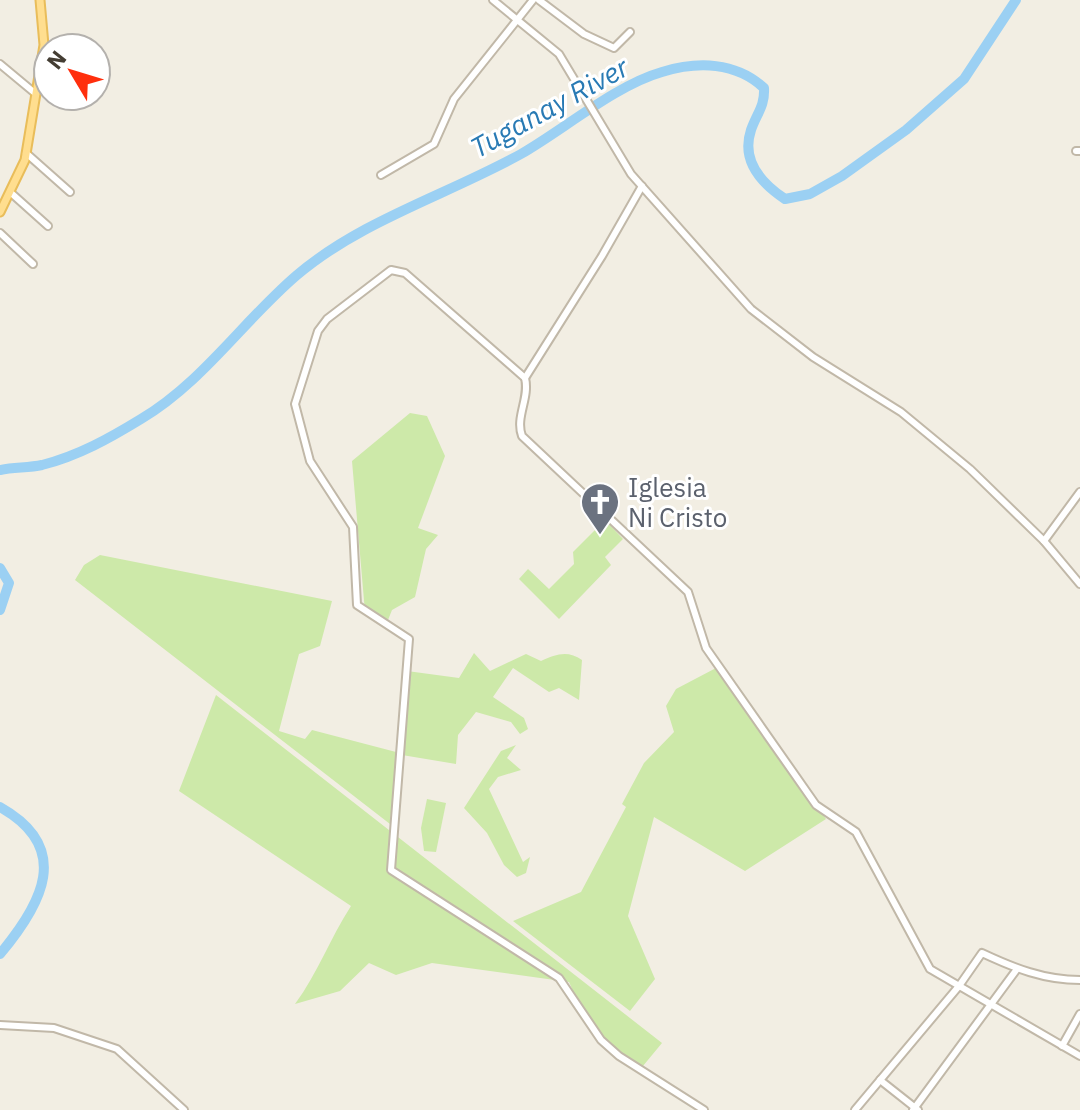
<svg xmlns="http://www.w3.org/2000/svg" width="1080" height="1110" font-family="'IBM Plex Sans',sans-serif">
  <rect width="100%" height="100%" fill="#f2eee3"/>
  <g fill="#cde9a9">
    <polygon points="410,413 427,416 445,456 418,528 438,535 426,549 415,597 392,610 388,620 365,612 352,461"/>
    <polygon points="605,520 623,539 605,557 611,565 559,619 519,579 528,569 549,589 574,564 573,552"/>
    <path d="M100,555L332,601L320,646L299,654L279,731L305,739L312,730L396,752L407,671L459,678L474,653L490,671L526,654L541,661C556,654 568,650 582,660L579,700L559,688L549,692L513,668L493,697L524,718L528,729L520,734L511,722L476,712L458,735L456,764L396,754L390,824L75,580L84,565Z"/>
    <polygon points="716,668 826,819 745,871 654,817 628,916 655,979 630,1011 513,921 581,892 626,807 622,804 644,763 674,732 666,706 676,689"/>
    <path d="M216,695L662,1043L638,1072C594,1045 590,1029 569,982L432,963L396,975L369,963L340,991L295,1004C318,973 330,938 351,906L179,791Z"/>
    <polygon points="516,745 507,758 521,770 498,777 489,789 523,862 530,857 526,873 517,877 504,865 487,833 464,808 501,751"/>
    <polygon points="427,799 446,803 436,852 424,851 421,828"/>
  </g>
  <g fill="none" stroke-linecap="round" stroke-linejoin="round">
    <g stroke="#9bd0f3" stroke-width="10">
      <path d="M0,470C14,467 28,468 42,465C78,456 110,438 141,419C203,382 243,321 297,275C362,220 447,195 521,154C563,130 616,85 662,72C698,61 736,62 764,88C765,106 757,113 751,130C741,160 761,183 785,199L810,194L842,176L906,130L964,79L1016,0"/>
      <polyline points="0,568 9,583 0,610"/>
      <path d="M0,807C73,848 42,904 0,954"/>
    </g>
    <defs>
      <g id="minor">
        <polyline points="493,0 559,54 631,174 751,309 813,357 901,412 970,469 1044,541 1080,584"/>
        <polyline points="539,0 584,34 614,48 630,32"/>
        <polyline points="0,64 36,94"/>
        <polyline points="1076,151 1080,151"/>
        <polyline points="26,153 70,192"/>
        <polyline points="381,175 434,144 454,99 533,0"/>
        <polyline points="10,192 48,226"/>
        <polyline points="0,233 33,264"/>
        <polyline points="525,378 602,256 642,186"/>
        <polyline points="1044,541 1080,492"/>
        <polyline points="0,1025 54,1028 117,1049 184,1110"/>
        <polyline points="1062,1046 1080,1014"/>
        <polyline points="880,1080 918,1110"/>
        <path d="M704,1110L619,1056L601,1040L559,978L391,870L409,639L357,605L353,527L310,461L295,404L318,331L327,319L391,270L405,273L525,378C530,398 515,417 522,436L688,592L706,648L816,805L856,832L930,969L1080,1056"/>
        <path d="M855,1110L959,986L982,953C1014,968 1044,980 1080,980"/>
        <polyline points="913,1110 1017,969"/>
      </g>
      <polyline id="major" points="0,212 25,160 44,45 40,0"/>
    </defs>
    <use href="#minor" stroke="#c1b8a8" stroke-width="10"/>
    <use href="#major" stroke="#e9bd5a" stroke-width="11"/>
    <use href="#minor" stroke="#fff" stroke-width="6"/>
    <use href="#major" stroke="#ffde8f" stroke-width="7"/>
  </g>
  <defs>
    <symbol id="church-pin" viewBox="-11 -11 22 30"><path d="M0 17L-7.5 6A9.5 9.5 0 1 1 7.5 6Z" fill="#6b7280" stroke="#fff"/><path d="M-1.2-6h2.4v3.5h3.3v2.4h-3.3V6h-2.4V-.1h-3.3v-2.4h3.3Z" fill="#fff"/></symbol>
  </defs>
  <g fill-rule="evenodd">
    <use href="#church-pin" x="578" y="480" width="44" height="60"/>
  </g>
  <g text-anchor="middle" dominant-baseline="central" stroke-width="6" stroke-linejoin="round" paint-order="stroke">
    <g font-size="26" fill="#5b616d" stroke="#fff" text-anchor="start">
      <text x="628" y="487">Iglesia<tspan x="628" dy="30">Ni Cristo</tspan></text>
    </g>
    <g font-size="28" font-style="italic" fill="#287ab4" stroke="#fff">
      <text transform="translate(549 107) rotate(-29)">Tuganay River</text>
    </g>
  </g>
  <g transform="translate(72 72) rotate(308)"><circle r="38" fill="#ffffff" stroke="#b4b1ad" stroke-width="2"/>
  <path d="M0-6L14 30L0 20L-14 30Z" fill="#ff2f0d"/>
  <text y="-12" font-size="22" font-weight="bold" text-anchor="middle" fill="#443d33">N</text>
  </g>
</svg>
